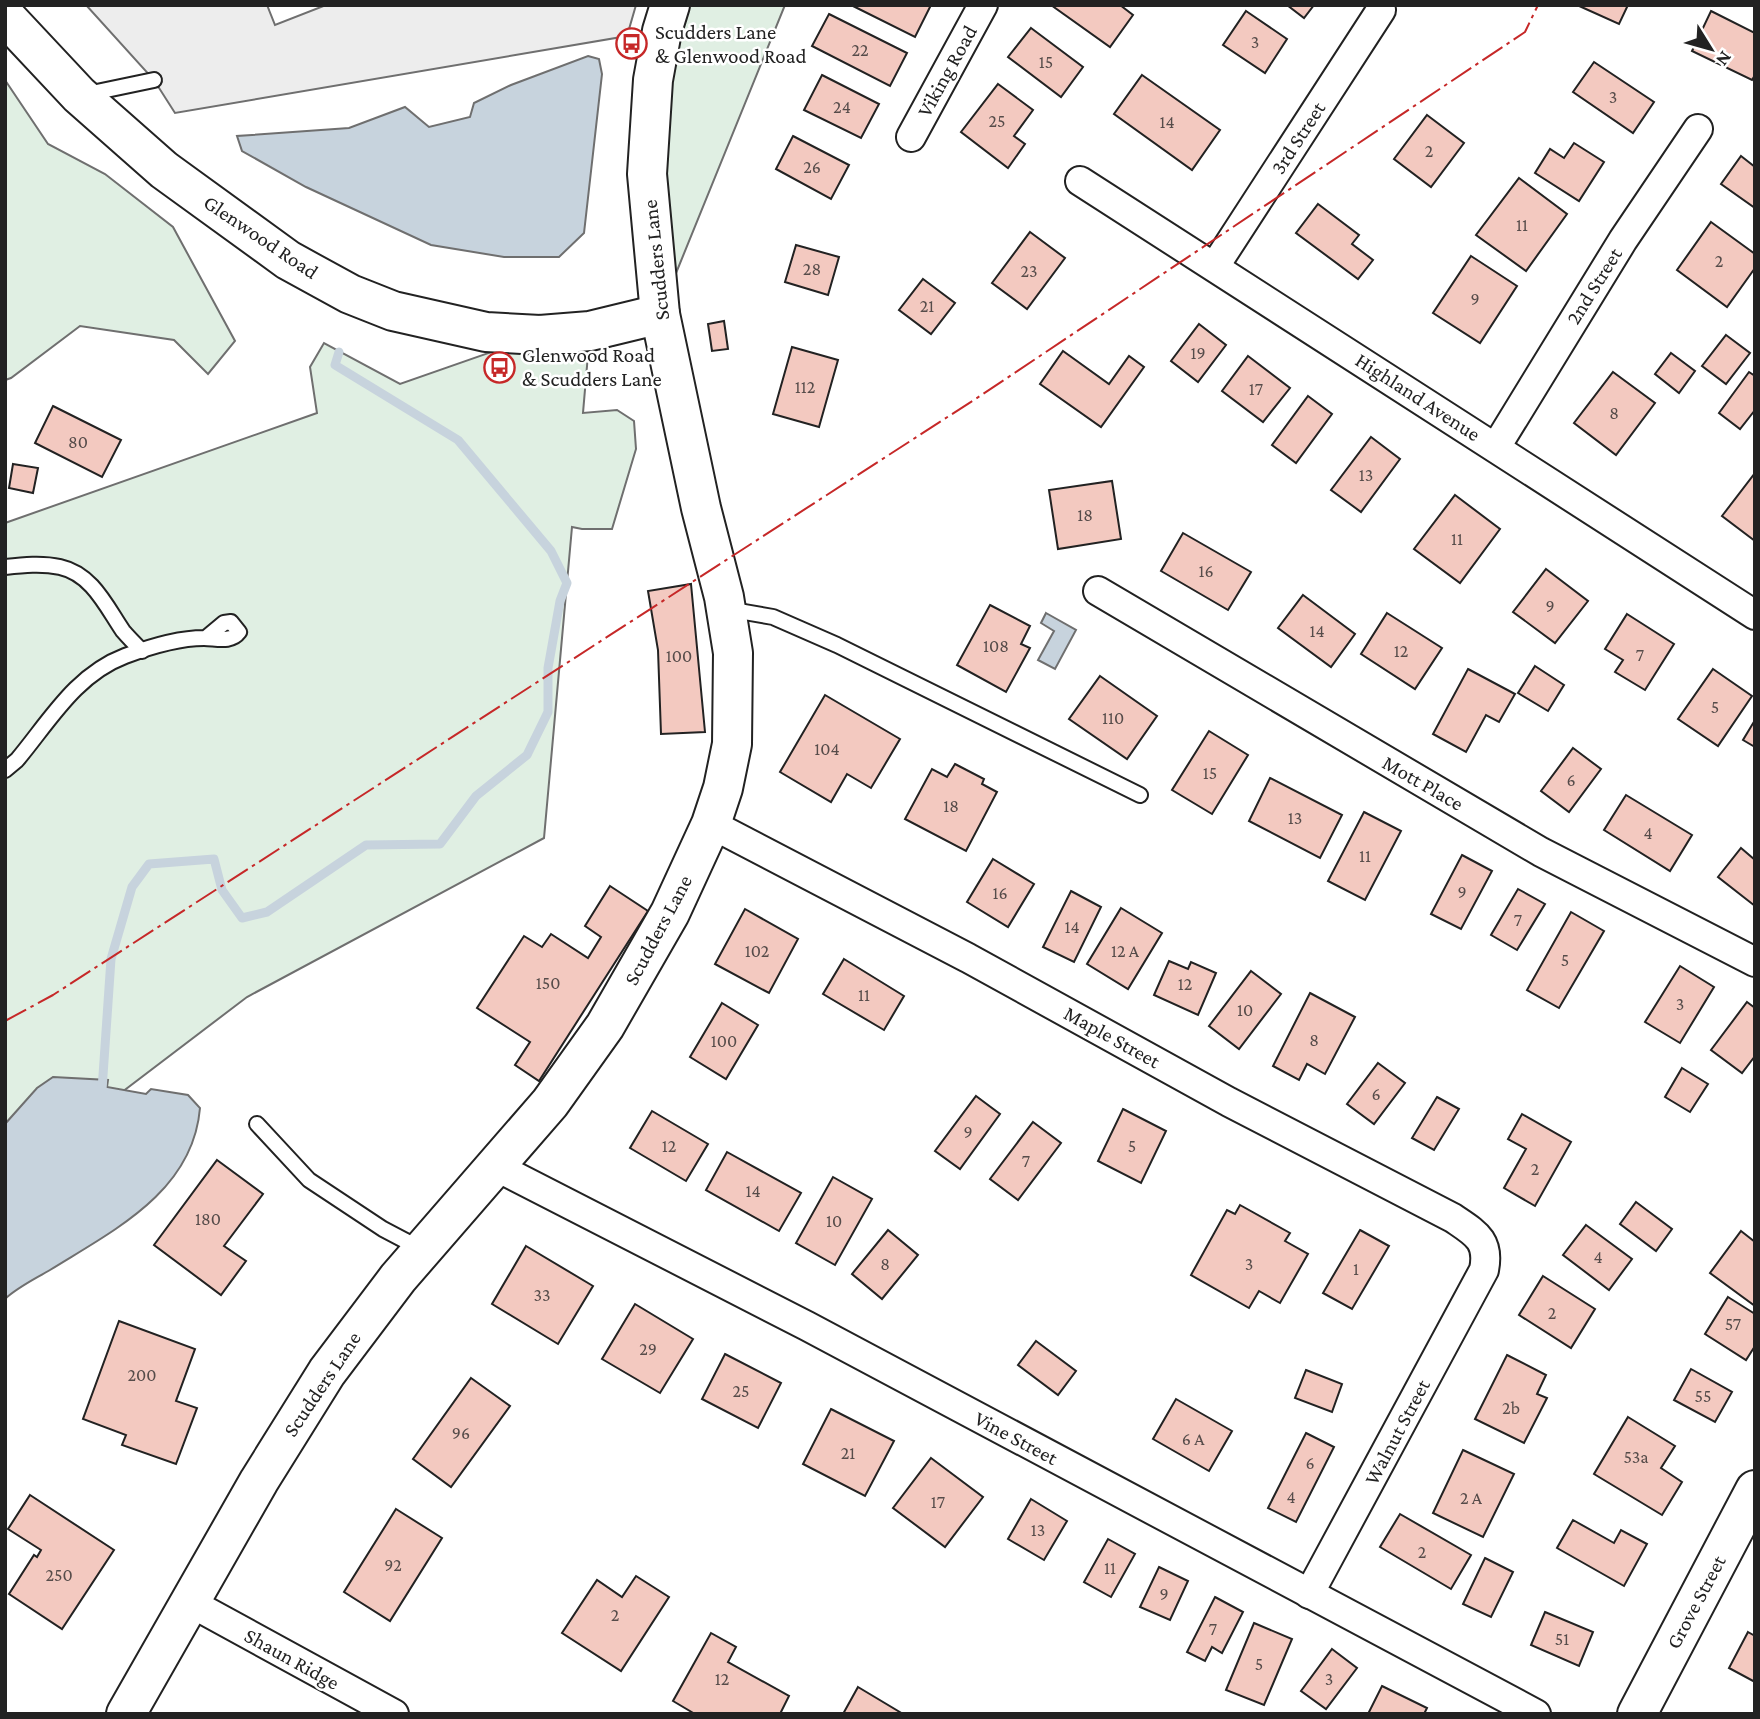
<svg xmlns="http://www.w3.org/2000/svg" width="1760" height="1719" font-family="'Crimson Pro',serif">
  <rect width="100%" height="100%" fill="#fff"/>
  <g fill="#e0efe3" stroke="#6f6f6f" stroke-width="2">
    <polygon points="670,5 785,5 672,283 653,80"/>
    <polygon points="5,80 48,144 105,174 173,227 235,341 208,374 174,340 80,326 11,378 5,380"/>
    <polygon points="590,331 583,413 617,410 634,421 636,449 612,529 582,529 572,527 544,838 247,997 5,1181 5,523 317,413 310,367 324,343 400,384 540,335"/>
  </g>
  <polygon fill="#ededed" stroke="#6f6f6f" stroke-width="2" points="86,5 267,5 275,25 326,5 636,5 627,36 175,113 154,80"/>
  <g fill="#c7d3dd" stroke="#6f6f6f" stroke-width="2">
    <polygon points="588,56 599,59 602,74 584,233 559,257 504,257 431,245 306,187 242,151 237,136 349,128 405,107 429,127 470,117 474,103 511,85"/>
    <polygon points="1046,613 1076,630 1055,669 1038,660 1054,631 1041,623"/>
    <path d="M53,1077L108,1080L107,1087L146,1094L151,1089L188,1095L200,1108C193,1192 114,1230 50,1270C35,1279 18,1287 5,1299V1124L37,1088Z"/>
  </g>
  <g fill="none" stroke-linecap="round" stroke-linejoin="round">
    <polyline stroke="#c7d3dd" stroke-width="9" points="102,1090 111,959 132,887 149,864 214,859 222,890 242,918 267,912 366,845 440,844 476,796 527,755 548,712 548,668 560,601 567,583 551,551 458,440 335,365 339,352"/>
  </g>
  <g fill="#f3c9c0" stroke="#222" stroke-width="2">
    <polygon points="851,5 931,5 915,37"/>
    <polygon points="1051,5 1120,5 1133,15 1110,47"/>
    <polygon points="1287,5 1314,5 1304,18"/>
    <polygon points="1577,5 1628,5 1619,24"/>
    <polygon points="1246,11 1287,39 1265,73 1223,45"/>
    <polygon points="1711,11 1755,33 1755,75 1752,80 1692,51"/>
    <polygon points="829,14 907,53 890,86 812,46"/>
    <polygon points="1031,28 1083,67 1061,97 1008,57"/>
    <polygon points="1594,62 1654,102 1633,133 1573,92"/>
    <polygon points="822,75 879,104 861,138 804,110"/>
    <polygon points="1142,75 1220,130 1192,170 1114,114"/>
    <polygon points="998,84 1033,110 1014,136 1025,144 1008,168 961,132"/>
    <polygon points="1427,115 1464,143 1431,187 1394,159"/>
    <polygon points="793,136 849,165 831,199 776,169"/>
    <polygon points="1574,143 1604,162 1579,201 1535,173 1550,149 1564,158"/>
    <polygon points="1741,156 1755,167 1755,208 1721,184"/>
    <polygon points="1519,178 1567,214 1526,271 1476,235"/>
    <polygon points="1318,204 1359,235 1352,244 1373,260 1358,279 1296,233"/>
    <polygon points="1711,222 1755,254 1755,268 1727,307 1677,270"/>
    <polygon points="1030,232 1065,258 1027,309 992,283"/>
    <polygon points="796,245 839,257 828,295 785,282"/>
    <polygon points="1471,256 1517,286 1480,343 1433,313"/>
    <polygon points="923,279 955,303 931,334 899,310"/>
    <polygon points="724,321 728,349 712,351 708,324"/>
    <polygon points="1199,324 1226,345 1198,382 1171,361"/>
    <polygon points="1726,335 1750,353 1726,384 1702,366"/>
    <polygon points="792,347 838,360 819,427 773,414"/>
    <polygon points="1063,351 1109,384 1129,356 1144,367 1101,427 1040,384"/>
    <polygon points="1671,353 1695,371 1679,393 1655,374"/>
    <polygon points="1248,356 1290,388 1263,422 1222,391"/>
    <polygon points="1613,372 1655,403 1616,455 1574,423"/>
    <polygon points="1749,372 1755,376 1755,410 1740,429 1719,413"/>
    <polygon points="1308,396 1332,414 1296,463 1272,445"/>
    <polygon points="53,406 121,440 102,477 35,443"/>
    <polygon points="1371,437 1400,459 1361,512 1331,490"/>
    <polygon points="13,464 38,468 33,493 9,488"/>
    <polygon points="1755,473 1755,541 1722,516"/>
    <polygon points="1112,481 1121,539 1058,549 1049,490"/>
    <polygon points="1455,495 1500,529 1460,583 1414,549"/>
    <polygon points="1183,533 1251,572 1228,610 1161,571"/>
    <polygon points="1546,569 1588,601 1555,643 1513,612"/>
    <polygon points="691,584 705,732 661,734 658,650 648,591"/>
    <polygon points="1303,595 1355,634 1331,667 1278,628"/>
    <polygon points="990,605 1030,626 1021,644 1030,648 1006,692 957,665"/>
    <polygon points="1387,613 1442,648 1415,689 1361,654"/>
    <polygon points="1627,614 1674,644 1645,690 1615,672 1623,660 1605,649"/>
    <polygon points="1535,666 1564,685 1548,711 1518,693"/>
    <polygon points="1468,669 1515,694 1499,722 1486,715 1466,752 1433,734"/>
    <polygon points="1713,669 1752,696 1718,746 1678,719"/>
    <polygon points="1100,676 1157,716 1127,759 1069,719"/>
    <polygon points="825,695 900,739 871,788 847,774 831,802 780,772"/>
    <polygon points="1755,720 1755,747 1743,740"/>
    <polygon points="1209,731 1248,755 1212,814 1172,790"/>
    <polygon points="1573,748 1601,769 1569,812 1541,791"/>
    <polygon points="955,764 984,779 982,784 997,792 966,851 905,819 932,769 947,777"/>
    <polygon points="1270,778 1342,815 1320,858 1249,821"/>
    <polygon points="1626,795 1692,835 1670,871 1604,830"/>
    <polygon points="1364,812 1401,831 1365,900 1328,881"/>
    <polygon points="1741,848 1755,860 1755,906 1718,877"/>
    <polygon points="1462,855 1492,871 1461,929 1431,914"/>
    <polygon points="993,859 1034,884 1008,927 967,902"/>
    <polygon points="610,886 648,911 539,1081 515,1065 530,1042 477,1008 524,936 542,947 551,934 588,958 601,937 585,926"/>
    <polygon points="1518,889 1545,904 1517,950 1491,935"/>
    <polygon points="1071,891 1101,907 1074,962 1043,947"/>
    <polygon points="1121,908 1162,933 1128,989 1087,964"/>
    <polygon points="745,909 798,939 769,993 715,964"/>
    <polygon points="1571,912 1604,931 1559,1008 1527,990"/>
    <polygon points="844,959 904,996 884,1030 823,994"/>
    <polygon points="1169,961 1188,969 1191,962 1216,973 1198,1015 1154,995"/>
    <polygon points="1680,966 1714,987 1680,1043 1645,1022"/>
    <polygon points="1251,971 1281,994 1239,1049 1209,1026"/>
    <polygon points="1310,993 1355,1017 1325,1074 1307,1064 1299,1080 1273,1066"/>
    <polygon points="1747,1002 1755,1008 1755,1056 1742,1073 1711,1050"/>
    <polygon points="722,1003 758,1025 726,1079 690,1057"/>
    <polygon points="1378,1063 1405,1083 1374,1124 1347,1104"/>
    <polygon points="1682,1068 1708,1084 1690,1112 1665,1097"/>
    <polygon points="976,1096 1000,1114 960,1169 935,1151"/>
    <polygon points="1437,1097 1459,1109 1434,1150 1412,1138"/>
    <polygon points="1123,1109 1166,1131 1141,1183 1098,1161"/>
    <polygon points="652,1111 708,1144 686,1181 630,1148"/>
    <polygon points="1522,1114 1571,1142 1535,1206 1504,1188 1526,1149 1508,1139"/>
    <polygon points="1033,1122 1061,1143 1018,1200 990,1179"/>
    <polygon points="727,1152 801,1193 779,1231 706,1190"/>
    <polygon points="217,1160 263,1194 224,1246 246,1261 221,1295 154,1245"/>
    <polygon points="833,1177 872,1199 835,1265 796,1243"/>
    <polygon points="1636,1202 1672,1229 1656,1251 1620,1224"/>
    <polygon points="1240,1205 1290,1233 1285,1241 1308,1254 1280,1303 1259,1291 1249,1308 1191,1275 1227,1210 1235,1214"/>
    <polygon points="1586,1225 1632,1259 1609,1290 1563,1255"/>
    <polygon points="888,1230 918,1255 882,1299 852,1274"/>
    <polygon points="1360,1230 1389,1246 1352,1309 1323,1293"/>
    <polygon points="1741,1231 1755,1242 1755,1306 1710,1273"/>
    <polygon points="526,1246 593,1286 558,1344 492,1304"/>
    <polygon points="1543,1276 1595,1309 1571,1348 1519,1315"/>
    <polygon points="1728,1297 1755,1314 1755,1346 1746,1360 1705,1334"/>
    <polygon points="635,1304 693,1339 660,1393 602,1359"/>
    <polygon points="119,1321 195,1349 176,1401 197,1408 176,1464 122,1445 126,1435 83,1419"/>
    <polygon points="1036,1341 1076,1371 1058,1395 1018,1365"/>
    <polygon points="725,1354 781,1383 758,1428 702,1399"/>
    <polygon points="1507,1355 1546,1375 1537,1394 1547,1398 1524,1443 1475,1419"/>
    <polygon points="1691,1369 1732,1392 1715,1422 1674,1400"/>
    <polygon points="1306,1370 1342,1384 1332,1412 1295,1398"/>
    <polygon points="471,1378 510,1406 451,1487 413,1459"/>
    <polygon points="1176,1399 1232,1431 1209,1471 1153,1439"/>
    <polygon points="831,1409 894,1441 865,1496 803,1464"/>
    <polygon points="1628,1417 1675,1446 1661,1468 1682,1482 1662,1515 1594,1474"/>
    <polygon points="1306,1433 1334,1447 1296,1522 1268,1508"/>
    <polygon points="1463,1450 1514,1474 1483,1537 1433,1513"/>
    <polygon points="931,1458 983,1497 945,1547 893,1508"/>
    <polygon points="30,1495 114,1550 62,1629 9,1594 34,1555 37,1557 41,1550 8,1529"/>
    <polygon points="1031,1499 1067,1521 1044,1560 1008,1539"/>
    <polygon points="396,1509 442,1538 390,1621 344,1592"/>
    <polygon points="1400,1514 1471,1555 1451,1589 1380,1547"/>
    <polygon points="1573,1520 1614,1543 1621,1530 1647,1544 1624,1586 1557,1548"/>
    <polygon points="1108,1539 1135,1554 1111,1597 1084,1582"/>
    <polygon points="1485,1558 1513,1572 1491,1617 1463,1604"/>
    <polygon points="1159,1567 1188,1581 1170,1620 1140,1607"/>
    <polygon points="636,1576 669,1597 621,1671 562,1633 597,1580 622,1597"/>
    <polygon points="1215,1597 1243,1612 1222,1653 1212,1647 1205,1661 1187,1652"/>
    <polygon points="1545,1612 1593,1632 1579,1666 1531,1645"/>
    <polygon points="1254,1623 1292,1639 1264,1705 1226,1690"/>
    <polygon points="1748,1632 1755,1636 1755,1682 1729,1668"/>
    <polygon points="711,1633 736,1647 728,1662 789,1696 780,1714 695,1714 673,1701"/>
    <polygon points="1332,1649 1357,1668 1326,1709 1301,1691"/>
    <polygon points="1382,1686 1427,1708 1424,1714 1368,1714"/>
    <polygon points="858,1687 903,1714 843,1714"/>
  </g>
  <g fill="none" stroke-linecap="round" stroke-linejoin="round">
    <defs>
      <g id="lane">
        <polyline points="87,94 154,80"/>
        <path d="M5,567C23,565 42,563 60,567C92,574 106,606 123,631C129,638 136,645 142,651"/>
        <polyline points="727,609 773,617 837,645 1140,795"/>
        <path d="M5,770L17,760C49,722 75,675 125,656C149,647 178,638 204,638C216,638 231,643 239,632L231,622L224,623L206,638"/>
        <polyline points="257,1124 309,1180 383,1229 421,1249"/>
      </g>
      <g id="street">
        <polyline points="911,137 983,5"/>
        <polyline points="1080,181 1755,615"/>
        <polyline points="1215,266 1381,10"/>
        <polyline points="1496,447 1623,240 1698,129"/>
        <polyline points="1098,591 1541,852 1755,962"/>
        <path d="M711,824L968,958L1229,1102L1453,1218C1475,1233 1490,1240 1484,1270L1309,1594"/>
        <polyline points="495,1166 807,1326 1536,1714"/>
        <polyline points="191,1603 394,1714"/>
      </g>
      <g id="secondary">
        <polyline points="5,16 79,95 164,170 288,260 350,294 393,311 486,332 540,335 590,331 660,314"/>
        <polyline points="126,1714 259,1481 327,1372 398,1278 550,1103 605,1026 670,913 711,824 723,788 732,744 733,653 724,597 701,508 660,314 647,174 653,80 662,31 670,5"/>
        <polyline points="1637,1714 1755,1490"/>
      </g>
    </defs>
    <use href="#lane" stroke="#222" stroke-width="18"/>
    <use href="#street" stroke="#222" stroke-width="32"/>
    <use href="#secondary" stroke="#222" stroke-width="42"/>
    <use href="#lane" stroke="#fff" stroke-width="14"/>
    <use href="#street" stroke="#fff" stroke-width="28"/>
    <use href="#secondary" stroke="#fff" stroke-width="38"/>
    <polyline stroke="#c62828" stroke-width="2" stroke-dasharray="24 5 3.5 5" stroke-linecap="butt" points="5,1021 53,995 980,396 1525,32 1538,5"/>
  </g>
  <defs>
    <symbol id="bus-ring" viewBox="-11 -11 22 22"><circle r="9.5" fill="#fff" stroke="#c62828" stroke-width="1.5"/><path d="M-5-6H5V4H4V6H2V4H-2V6H-4V4H-5ZM-3.5-4V0h7V-4ZM-3.5 1.2v1.5H-2V1.2ZM2 1.2v1.5H3.5V1.2Z" fill="#c62828"/></symbol>
  </defs>
  <g fill-rule="evenodd">
    <use href="#bus-ring" x="614" y="26" width="35" height="35"/>
    <use href="#bus-ring" x="482" y="350" width="35" height="35"/>
  </g>
  <g text-anchor="middle" dominant-baseline="central" stroke-width="5" stroke-linejoin="round" paint-order="stroke">
    <g font-size="18" fill="#564c4a">
      <text x="1255" y="42">3</text>
      <text x="860" y="50">22</text>
      <text x="1046" y="62">15</text>
      <text x="1613" y="97">3</text>
      <text x="842" y="107">24</text>
      <text x="997" y="121">25</text>
      <text x="1167" y="122">14</text>
      <text x="1429" y="151">2</text>
      <text x="812" y="167">26</text>
      <text x="1522" y="225">11</text>
      <text x="1719" y="261">2</text>
      <text x="812" y="269">28</text>
      <text x="1029" y="271">23</text>
      <text x="1475" y="299">9</text>
      <text x="927" y="306">21</text>
      <text x="1198" y="353">19</text>
      <text x="805" y="387">112</text>
      <text x="1256" y="389">17</text>
      <text x="1614" y="413">8</text>
      <text x="78" y="442">80</text>
      <text x="1366" y="475">13</text>
      <text x="1085" y="515">18</text>
      <text x="1457" y="539">11</text>
      <text x="1206" y="571">16</text>
      <text x="1550" y="606">9</text>
      <text x="1317" y="631">14</text>
      <text x="996" y="646">108</text>
      <text x="1401" y="651">12</text>
      <text x="1640" y="655">7</text>
      <text x="679" y="656">100</text>
      <text x="1715" y="707">5</text>
      <text x="1113" y="718">110</text>
      <text x="827" y="749">104</text>
      <text x="1210" y="773">15</text>
      <text x="1571" y="780">6</text>
      <text x="951" y="806">18</text>
      <text x="1295" y="818">13</text>
      <text x="1648" y="833">4</text>
      <text x="1365" y="856">11</text>
      <text x="1462" y="892">9</text>
      <text x="1000" y="893">16</text>
      <text x="1518" y="920">7</text>
      <text x="1072" y="927">14</text>
      <text x="757" y="951">102</text>
      <text x="1125" y="951">12 A</text>
      <text x="1565" y="960">5</text>
      <text x="548" y="983">150</text>
      <text x="1185" y="984">12</text>
      <text x="864" y="995">11</text>
      <text x="1680" y="1004">3</text>
      <text x="1245" y="1010">10</text>
      <text x="1314" y="1040">8</text>
      <text x="724" y="1041">100</text>
      <text x="1376" y="1094">6</text>
      <text x="968" y="1132">9</text>
      <text x="669" y="1146">12</text>
      <text x="1132" y="1146">5</text>
      <text x="1026" y="1161">7</text>
      <text x="1535" y="1169">2</text>
      <text x="753" y="1191">14</text>
      <text x="208" y="1219">180</text>
      <text x="834" y="1221">10</text>
      <text x="1598" y="1257">4</text>
      <text x="885" y="1264">8</text>
      <text x="1249" y="1264">3</text>
      <text x="1356" y="1269">1</text>
      <text x="542" y="1295">33</text>
      <text x="1552" y="1313">2</text>
      <text x="1733" y="1324">57</text>
      <text x="648" y="1349">29</text>
      <text x="142" y="1375">200</text>
      <text x="741" y="1391">25</text>
      <text x="1703" y="1396">55</text>
      <text x="1511" y="1408">2b</text>
      <text x="461" y="1433">96</text>
      <text x="1193" y="1439">6 A</text>
      <text x="848" y="1453">21</text>
      <text x="1636" y="1457">53a</text>
      <text x="1310" y="1463">6</text>
      <text x="1291" y="1497">4</text>
      <text x="1471" y="1498">2 A</text>
      <text x="938" y="1502">17</text>
      <text x="1038" y="1530">13</text>
      <text x="1422" y="1552">2</text>
      <text x="393" y="1565">92</text>
      <text x="1110" y="1568">11</text>
      <text x="59" y="1575">250</text>
      <text x="1164" y="1594">9</text>
      <text x="615" y="1615">2</text>
      <text x="1213" y="1629">7</text>
      <text x="1562" y="1639">51</text>
      <text x="1259" y="1664">5</text>
      <text x="722" y="1679">12</text>
      <text x="1329" y="1679">3</text>
    </g>
    <g font-size="21" fill="#222" stroke="#fff" text-anchor="start">
      <text x="655" y="32">Scudders Lane<tspan x="655" dy="24">&amp; Glenwood Road</tspan></text>
      <text x="522" y="355">Glenwood Road<tspan x="522" dy="24">&amp; Scudders Lane</tspan></text>
    </g>
    <g font-size="21" fill="#222" stroke="#fff">
      <text transform="translate(947 71) rotate(-61)">Viking Road</text>
      <text transform="translate(1298 138) rotate(-57)">3rd Street</text>
      <text transform="translate(261 237) rotate(34)">Glenwood Road</text>
      <text transform="translate(656 260) rotate(-96)">Scudders Lane</text>
      <text transform="translate(1594 286) rotate(-58)">2nd Street</text>
      <text transform="translate(1418 397) rotate(33)">Highland Avenue</text>
      <text transform="translate(1423 783) rotate(30)">Mott Place</text>
      <text transform="translate(658 930) rotate(-62)">Scudders Lane</text>
      <text transform="translate(1112 1037) rotate(29)">Maple Street</text>
      <text transform="translate(322 1384) rotate(-56)">Scudders Lane</text>
      <text transform="translate(1397 1432) rotate(-62)">Walnut Street</text>
      <text transform="translate(1016 1438) rotate(28)">Vine Street</text>
      <text transform="translate(1696 1602) rotate(-62)">Grove Street</text>
      <text transform="translate(292 1659) rotate(29)">Shaun Ridge</text>
    </g>
  </g>
  <rect width="1760" height="1719" fill="none" stroke="#222222" stroke-width="14"/>
  <g transform="translate(1711 49) rotate(127)" stroke="#ffffff" stroke-width="5" paint-order="stroke">
  <path d="M0-5L12 26L0 18L-12 26Z" fill="#222222"/>
  <text y="-10" font-size="19" font-weight="bold" text-anchor="middle" fill="#222222">N</text>
  </g>
</svg>
